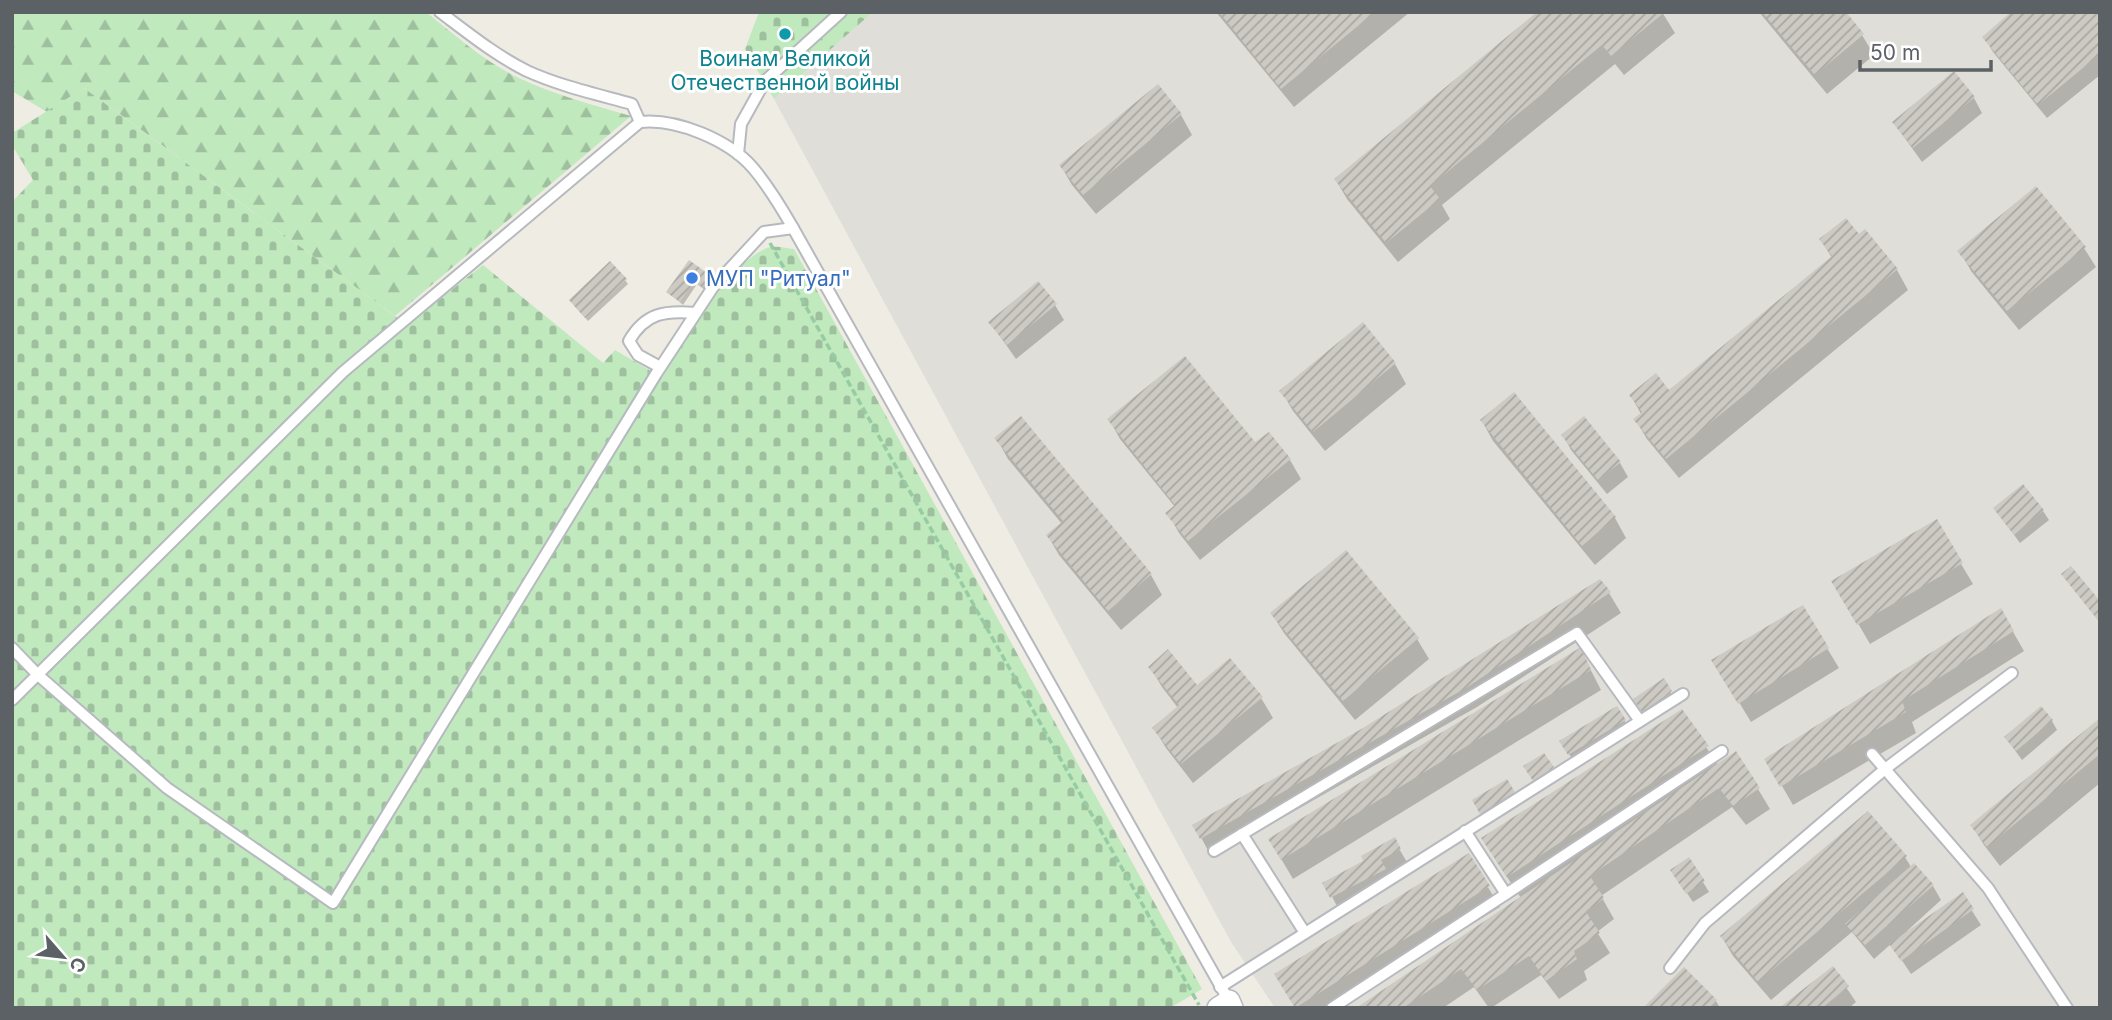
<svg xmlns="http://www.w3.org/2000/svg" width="2112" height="1020" font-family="Inter,sans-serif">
  <defs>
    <pattern id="forest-firs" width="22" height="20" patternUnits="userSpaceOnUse" patternTransform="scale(1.75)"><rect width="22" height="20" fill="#c0e9be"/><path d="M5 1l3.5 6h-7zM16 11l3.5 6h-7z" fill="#9fc09e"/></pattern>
    <pattern id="cemetery-stones" width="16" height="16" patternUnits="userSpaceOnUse" patternTransform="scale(1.75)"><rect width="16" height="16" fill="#c0e9be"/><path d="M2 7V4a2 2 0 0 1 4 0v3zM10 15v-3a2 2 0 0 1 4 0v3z" fill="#9fc09e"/></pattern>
    <pattern id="building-hatch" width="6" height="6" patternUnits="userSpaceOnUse" patternTransform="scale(1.75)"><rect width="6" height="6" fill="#cdc9c3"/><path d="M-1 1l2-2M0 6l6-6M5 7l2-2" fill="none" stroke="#aaa7a2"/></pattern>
  </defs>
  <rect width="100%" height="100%" fill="#efece4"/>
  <polygon fill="#e0ded8" points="873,12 2100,12 2100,1008 1275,1008 1231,942 774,99"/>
  <path fill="url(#forest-firs)" d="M12,12H426C455,35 485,62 519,78C554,95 594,105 631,116L395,316L84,88L47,112L12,91Z"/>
  <g fill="url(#cemetery-stones)">
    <polygon points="759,12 873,12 774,99 745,49"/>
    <path d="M84,88L407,325L483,265L603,363L615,350L661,377C684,341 728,264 767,248C775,245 786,248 794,249L1202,989L1170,1008H12V202L33,180L12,145V133Z"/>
  </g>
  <g fill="#0003">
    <polygon points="1216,12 1410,12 1294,107"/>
    <polygon points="1662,12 1675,33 1624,75 1615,64 1442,205 1450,219 1398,262 1347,199 1336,180"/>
    <polygon points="1759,12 1843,12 1862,35 1874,55 1827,94"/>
    <polygon points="2100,12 2100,75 2047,118 1993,52 1984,37"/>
    <polygon points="1954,74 1974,98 1982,113 1922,162 1894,123"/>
    <polygon points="1157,87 1181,115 1192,135 1096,214 1072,185 1061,166"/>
    <polygon points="1859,236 1897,270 1908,290 1679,478 1647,439 1635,419 1641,414 1631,396 1669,392 1832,258 1821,240"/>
    <polygon points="2084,248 2096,267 2019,330 1971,271 1960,251"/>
    <polygon points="689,262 709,276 712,280 705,290 697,284 683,305 668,292"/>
    <polygon points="625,280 628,284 588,321 573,304"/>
    <polygon points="1055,305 1064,320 1016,359 990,322"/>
    <polygon points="1395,364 1406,384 1325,451 1293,411 1282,392"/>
    <polygon points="1514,394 1615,518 1626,538 1595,565 1493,441 1482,421"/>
    <polygon points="1020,419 1151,575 1162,595 1121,630 1059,555 1048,536 1062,524 1008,459 997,439"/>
    <polygon points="1109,419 1255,445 1290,460 1301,479 1200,560 1179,533 1168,513 1175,507 1120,439"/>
    <polygon points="1563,435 1620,463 1628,477 1607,494 1571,450"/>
    <polygon points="1995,509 2043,511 2049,520 2020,543"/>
    <polygon points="1936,522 1973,584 1870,644 1834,582"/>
    <polygon points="1609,593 1621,613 1477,707 1212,858 1195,826"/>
    <polygon points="1802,607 1839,668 1751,722 1714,661"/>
    <polygon points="2001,611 2024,651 1912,722 1916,733 1793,805 1767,760"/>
    <polygon points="1272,614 1417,639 1429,659 1355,720 1284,633"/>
    <polygon points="1580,649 1601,690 1293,879 1270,840"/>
    <polygon points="1150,667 1197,687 1261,698 1273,718 1193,783 1166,748 1154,728 1178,708 1162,687"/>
    <polygon points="1663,681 1676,702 1649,720 1641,709"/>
    <polygon points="1617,708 1630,730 1575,764 1562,742"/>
    <polygon points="1682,711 1718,765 1758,789 1770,809 1746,825 1732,807 1601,896 1614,919 1597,932 1610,953 1584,971 1587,980 1559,999 1541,975 1491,1008 1489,1008 1474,987 1443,1008 1359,1008 1521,898 1495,859"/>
    <polygon points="2100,720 2100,783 2000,866 1984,845 1972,825"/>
    <polygon points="2052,721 2057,730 2022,760 2006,738"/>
    <polygon points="1526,766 1552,768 1557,777 1540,789"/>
    <polygon points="1507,781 1519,803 1487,822 1474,801"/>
    <polygon points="1394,840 1408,864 1388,875 1393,884 1340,912 1325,883 1366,862"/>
    <polygon points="1469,856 1500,907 1337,1008 1296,1008 1277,975"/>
    <polygon points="1905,857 1911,867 1933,886 1941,900 1907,931 1908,933 1962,895 1981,925 1911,974 1891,944 1874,959 1852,932 1771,1000 1733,956 1722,937"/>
    <polygon points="1689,859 1709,892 1693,902 1678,880"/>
    <polygon points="1833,968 1856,1002 1849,1008 1782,1008"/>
    <polygon points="1716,1001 1720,1008 1646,1008"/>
  </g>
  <g fill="url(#building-hatch)">
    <polygon points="1219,12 1375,12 1281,89"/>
    <polygon points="1537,12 1665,12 1611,56 1602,45 1430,186 1440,199 1386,243 1334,179"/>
    <polygon points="1762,12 1846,12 1864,34 1815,75"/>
    <polygon points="2011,12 2100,12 2100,54 2038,105 1982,37"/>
    <polygon points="1954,71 1975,97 1913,148 1892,122"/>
    <polygon points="1158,84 1182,114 1083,195 1059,165"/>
    <polygon points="2036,186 2086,247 2007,311 1957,251"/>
    <polygon points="1846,218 1859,234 1865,229 1898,269 1666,459 1633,419 1642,412 1629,395 1656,373 1669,390 1832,256 1819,239"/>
    <polygon points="689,260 710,275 702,287 694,281 680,302 666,292"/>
    <polygon points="610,261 627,279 585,318 569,300"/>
    <polygon points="1038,281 1057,304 1007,345 988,322"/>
    <polygon points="1363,322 1396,363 1313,432 1279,391"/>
    <polygon points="1185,356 1255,442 1269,432 1291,459 1188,541 1165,513 1175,505 1107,419"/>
    <polygon points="1514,392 1616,517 1582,546 1480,420"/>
    <polygon points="1021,416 1152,574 1108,611 1046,535 1063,521 994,438"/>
    <polygon points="1584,416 1621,462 1598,480 1561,435"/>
    <polygon points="2023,484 2044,510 2014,535 1993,508"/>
    <polygon points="1937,519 1963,563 1857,625 1831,581"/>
    <polygon points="1346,550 1419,638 1343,701 1270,613"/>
    <polygon points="2071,566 2100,601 2100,623 2061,574"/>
    <polygon points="1600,579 1611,592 1466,688 1200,839 1192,825 1363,728"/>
    <polygon points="1803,605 1829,648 1738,704 1711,660"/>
    <polygon points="2001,608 2014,631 1902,701 1906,712 1780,787 1764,759"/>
    <polygon points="1581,647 1591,670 1281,860 1268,839"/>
    <polygon points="1168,649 1197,685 1230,658 1263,697 1181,764 1152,728 1179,705 1148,667"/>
    <polygon points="1664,678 1672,691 1642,712 1633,699"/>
    <polygon points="1617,706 1626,720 1568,755 1559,741"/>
    <polygon points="2041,706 2053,720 2016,751 2004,737"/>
    <polygon points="1682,709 1709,746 1507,877 1481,838"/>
    <polygon points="2100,718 2100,754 1987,847 1970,825"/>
    <polygon points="1736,751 1760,788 1733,806 1719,788 1590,876 1604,898 1586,912 1600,933 1574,951 1577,959 1546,981 1529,956 1477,990 1461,969 1403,1008 1356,1008"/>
    <polygon points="1544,753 1554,767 1533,781 1523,766"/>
    <polygon points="1507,779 1515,792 1480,814 1472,800"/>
    <polygon points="1868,811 1907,856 1758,982 1720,936"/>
    <polygon points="1395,837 1401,849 1381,860 1386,869 1330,898 1322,883 1363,861 1361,856"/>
    <polygon points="1469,853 1490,886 1295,1008 1274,974"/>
    <polygon points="1689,857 1705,881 1686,894 1670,870"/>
    <polygon points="1914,863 1934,885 1865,945 1845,924"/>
    <polygon points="1963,892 1974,909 1901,961 1889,944"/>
    <polygon points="1833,966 1849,986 1822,1008 1779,1008"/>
    <polygon points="1684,967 1717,1000 1709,1008 1643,1008"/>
  </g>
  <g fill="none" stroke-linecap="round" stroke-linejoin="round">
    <defs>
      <g id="service">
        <path d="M440,12C468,33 495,55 527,71C560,86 596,94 632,104L640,122C676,118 729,140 753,168C769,187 781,207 793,228L1229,1001"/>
        <polyline points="738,154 741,124 765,81 841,12"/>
        <path d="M660,367L638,355L629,341C645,313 665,310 696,313"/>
        <polyline points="12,648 38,675 167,788 333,903 656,374 713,287 764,232 793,228"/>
        <polyline points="12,700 343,372 640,122"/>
        <polyline points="1872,754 1988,888 2067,1008"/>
        <polyline points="1242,834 1305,933"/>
        <polyline points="1214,851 1577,633 1640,721"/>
        <polyline points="1506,894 1722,751"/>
        <polyline points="1670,968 1705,923 1885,769 2012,673"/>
        <polyline points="1220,987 1683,694"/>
        <polyline points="1332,1008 1506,894 1465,831"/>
      </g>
      <polyline id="minor" points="1218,1008 1229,1001 1232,1008"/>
    </defs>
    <use href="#service" stroke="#b6babf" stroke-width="14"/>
    <use href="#minor" stroke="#b6babf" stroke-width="24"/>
    <polyline stroke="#96cba3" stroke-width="3.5" stroke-dasharray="7 3.5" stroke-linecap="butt" points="770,243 1199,1005"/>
    <use href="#service" stroke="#fff" stroke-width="10"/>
    <use href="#minor" stroke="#fff" stroke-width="21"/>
  </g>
  <circle fill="#0f9aa8" stroke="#fff" stroke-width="2.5" cx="785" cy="34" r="7"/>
  <circle fill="#3f7fe0" stroke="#fff" stroke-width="2.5" cx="692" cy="278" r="7"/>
  <g text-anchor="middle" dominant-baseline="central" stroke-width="6" stroke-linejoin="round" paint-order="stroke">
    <g font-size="21" fill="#0d838f" stroke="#fff">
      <text x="785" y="58">Воинам Великой<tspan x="785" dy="24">Отечественной войны</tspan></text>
    </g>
    <g font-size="21" fill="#366cbe" stroke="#fff" text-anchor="start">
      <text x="706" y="278">МУП "Ритуал"</text>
    </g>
  </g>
  <rect width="2112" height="1020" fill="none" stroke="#5c6166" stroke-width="28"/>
  <g transform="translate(63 957) rotate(118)" stroke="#ffffff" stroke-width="5" paint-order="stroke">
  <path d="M0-5L12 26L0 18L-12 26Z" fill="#5c6166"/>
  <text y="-10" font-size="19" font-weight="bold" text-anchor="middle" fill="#5c6166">С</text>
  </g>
  <path d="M1860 60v10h131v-10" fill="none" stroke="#5c6166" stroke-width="3.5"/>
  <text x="1870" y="60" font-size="21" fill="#5c6166" stroke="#ffffff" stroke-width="5" paint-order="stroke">50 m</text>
</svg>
